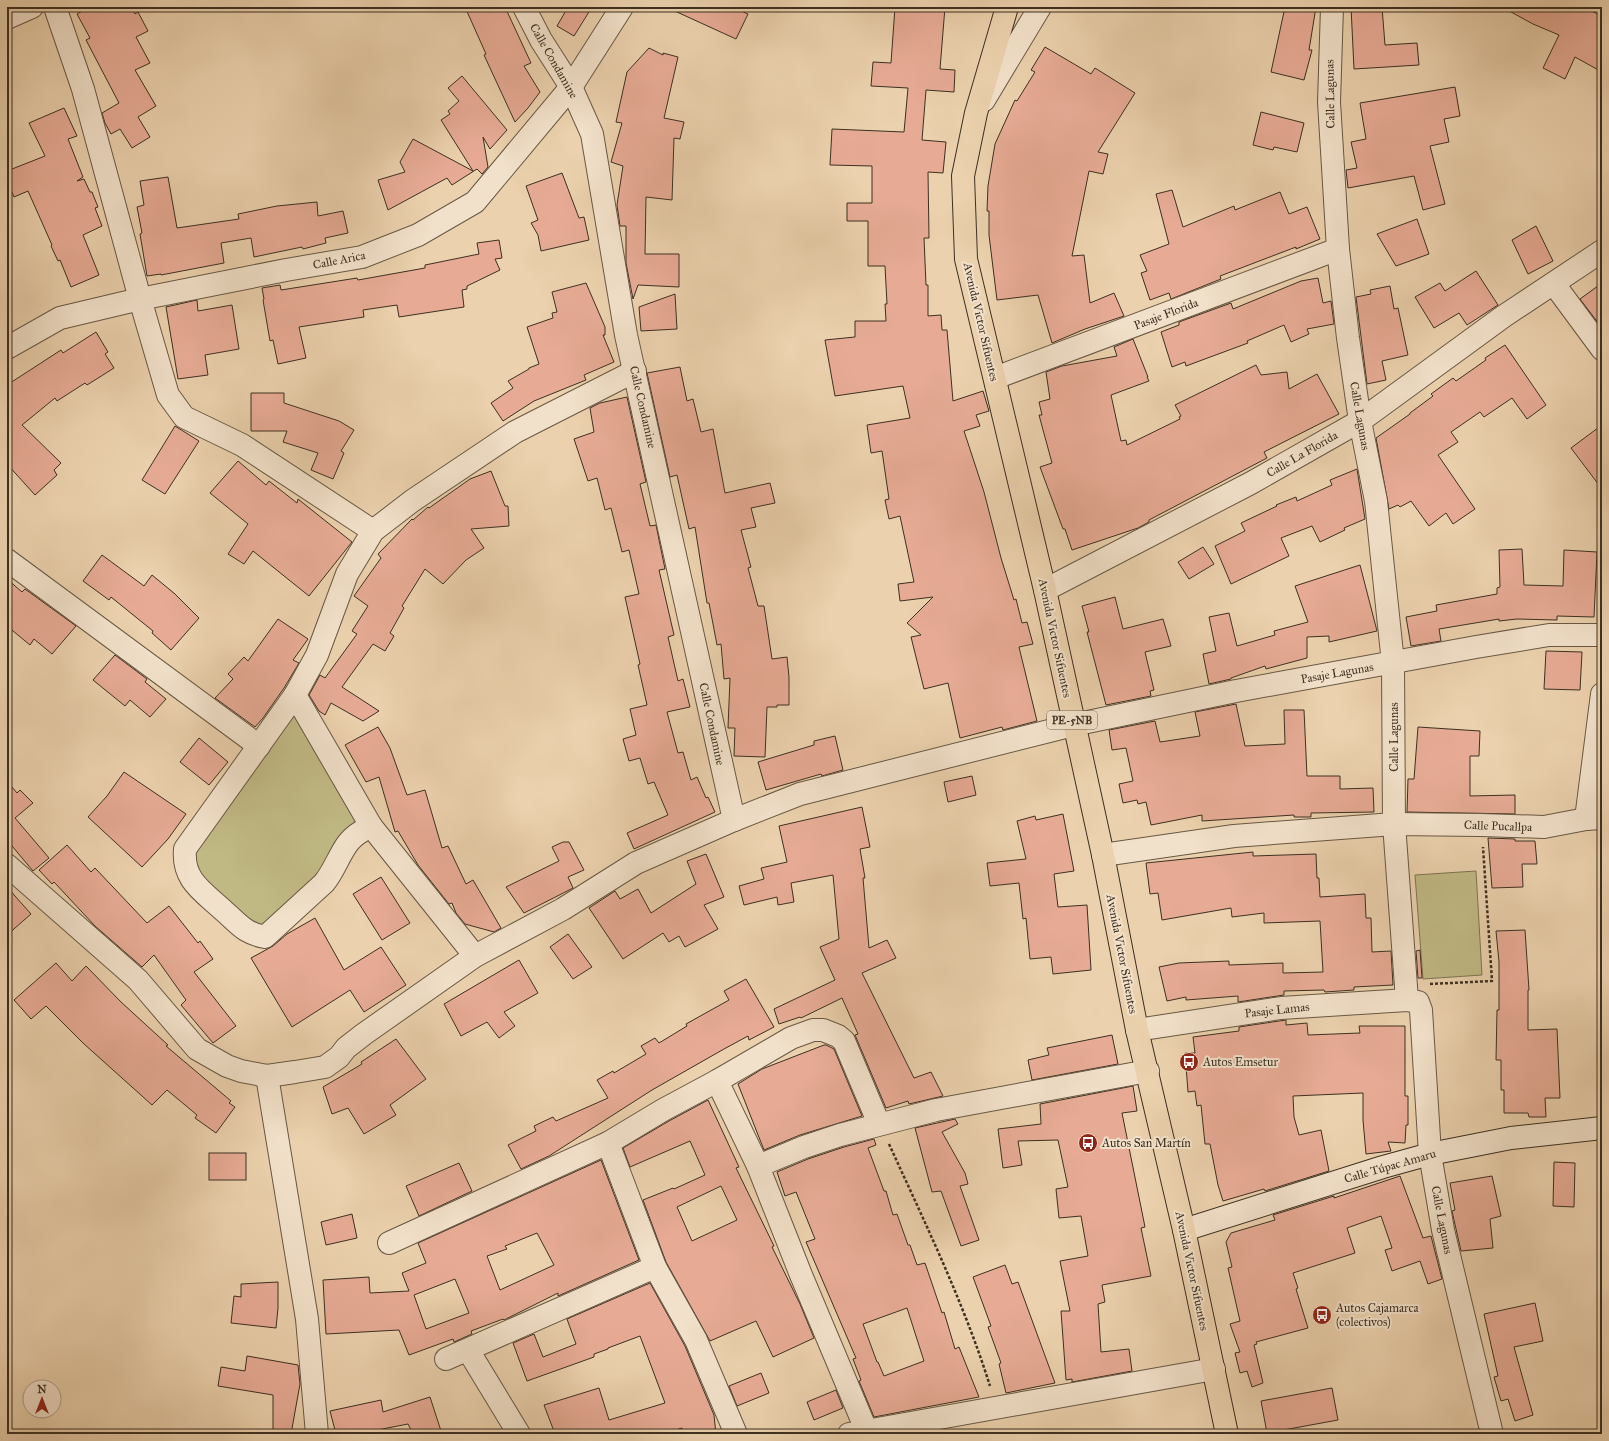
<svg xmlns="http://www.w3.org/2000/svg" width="1609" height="1441" font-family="'IM FELL Great Primer',serif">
  <rect width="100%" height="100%" fill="#ebd1ad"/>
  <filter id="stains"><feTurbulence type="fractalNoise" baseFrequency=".005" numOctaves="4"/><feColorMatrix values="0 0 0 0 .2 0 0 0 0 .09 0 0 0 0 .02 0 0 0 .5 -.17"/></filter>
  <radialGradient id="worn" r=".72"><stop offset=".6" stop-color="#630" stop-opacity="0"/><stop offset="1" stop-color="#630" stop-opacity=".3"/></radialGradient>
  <g fill="#c0b984" stroke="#7e7452">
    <polygon points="295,695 371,826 265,937 186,866"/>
    <polygon points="1476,871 1482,975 1423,979 1415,875"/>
  </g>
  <g fill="#e7ab95" stroke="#3d3021" fill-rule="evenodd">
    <polygon points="89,7 131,7 135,14 138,12 148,31 136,37 150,63 135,70 156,106 138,117 150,137 132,148 120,129 111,134 105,123 102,113 119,103 86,40 90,38 77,14"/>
    <polygon points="465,7 505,7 531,63 524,66 540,92 528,108 515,122 484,55 486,54"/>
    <polygon points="568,7 592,7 574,36 557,26"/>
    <polygon points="666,7 732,7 748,14 736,39"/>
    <polygon points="895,7 945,7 940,69 955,70 954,92 926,90 922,140 946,142 943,173 928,172 929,238 924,238 926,285 928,285 928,316 941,315 942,330 947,330 953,401 983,391 989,411 976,415 980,426 964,431 984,492 1001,558 1014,600 1016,599 1022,623 1027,622 1033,644 1019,647 1037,721 1003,730 1002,727 960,738 948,683 924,689 911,637 921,635 907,623 933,597 900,601 898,584 914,582 900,516 889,519 885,500 889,499 882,451 871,453 867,425 910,418 903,386 835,396 825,340 855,337 855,321 886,321 885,304 887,304 885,266 868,266 868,221 847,221 847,203 872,203 872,166 830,165 832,129 904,132 908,88 871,86 873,62 891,63"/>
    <polygon points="1285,7 1316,7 1309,50 1312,50 1304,80 1271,72"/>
    <polygon points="1351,7 1382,7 1385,45 1417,43 1419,65 1354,69"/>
    <polygon points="1502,7 1583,7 1602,16 1602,72 1575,57 1565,79 1543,68 1559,35 1533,24"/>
    <polygon points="1045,47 1091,74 1095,68 1135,93 1098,152 1108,154 1103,174 1089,171 1072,256 1084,255 1090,303 1114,293 1124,316 1085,329 1052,343 1038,295 997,300 989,235 989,211 987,211 988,186 995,144 1015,100 1017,101 1035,72 1031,70"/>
    <polygon points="649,48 663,55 663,53 678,57 664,118 684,122 680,139 674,138 672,200 646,197 645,254 679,254 679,287 638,285 633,299 626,263 626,226 620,226 617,205 623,166 611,162 622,123 616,122 627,72"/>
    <polygon points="462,76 507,130 490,149 483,137 488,167 482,174 477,169 452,185 447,178 388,210 378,180 405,172 400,162 413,139 473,171 441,120 450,114 448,111 459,101 448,88"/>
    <polygon points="1455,87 1460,116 1444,119 1449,142 1430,146 1445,204 1423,210 1414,176 1348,188 1346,170 1357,168 1351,142 1366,139 1360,103"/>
    <polygon points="64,108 77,136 68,139 83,177 77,181 84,179 90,192 92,192 98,207 95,208 102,226 83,235 99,275 71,287 60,260 58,261 51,246 52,245 28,191 14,197 7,180 7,171 45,156 29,123"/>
    <polygon points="1261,112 1304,123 1297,152 1274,147 1273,150 1253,145"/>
    <polygon points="562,173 579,218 584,217 589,240 541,251 538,235 531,223 538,220 526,186"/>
    <polygon points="168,177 177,228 239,219 238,214 277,206 317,202 318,216 343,211 348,233 325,238 326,243 303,249 302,247 254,257 251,238 221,243 224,263 161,275 161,274 147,276 140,234 142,233 137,207 144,205 140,181"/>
    <polygon points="1172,190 1183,227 1234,206 1235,210 1280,192 1289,214 1307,207 1320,239 1296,249 1296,247 1220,276 1221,279 1171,299 1169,293 1150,300 1141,273 1147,271 1140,255 1169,244 1156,194"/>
    <polygon points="1417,219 1429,254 1396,266 1377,234"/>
    <polygon points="1536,226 1553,261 1528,274 1512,240"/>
    <polygon points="499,240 502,258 495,259 500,270 467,286 467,289 462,290 464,307 399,317 397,305 363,310 364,317 299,327 306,358 278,364 273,340 270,341 263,300 264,299 262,288 280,285 281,290 357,278 358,280 425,268 425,265 479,254 477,243"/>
    <polygon points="1476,271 1498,305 1467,325 1459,313 1434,328 1415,297 1440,283 1445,291"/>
    <polygon points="1318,278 1323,303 1331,301 1334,324 1307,329 1309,334 1291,342 1284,325 1247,341 1248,343 1186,366 1185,362 1172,367 1161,332 1179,325 1179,322 1231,303 1233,309 1301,281"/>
    <polygon points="586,283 605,327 605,335 603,335 614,362 584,375 586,380 534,401 503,421 491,403 513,388 508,381 529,369 529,368 539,364 527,327 553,318 552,313 557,312 552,292"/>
    <polygon points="1602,283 1602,328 1580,299"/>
    <polygon points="1390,286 1394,309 1398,308 1408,355 1382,361 1386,380 1367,384 1356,297 1371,294 1370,290"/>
    <polygon points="675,294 677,329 641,331 639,307"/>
    <polygon points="197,300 198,311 232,305 239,349 205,355 208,375 178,379 166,307"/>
    <polygon points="96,332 108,352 105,354 114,368 87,385 85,383 57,401 55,398 22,425 61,463 54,470 57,475 35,495 7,464 7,385 61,350 63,353"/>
    <polygon points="1133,339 1148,377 1147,377 1149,381 1111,395 1121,441 1126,440 1127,445 1180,419 1179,417 1181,416 1175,405 1256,365 1261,375 1287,372 1289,389 1317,374 1339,414 1264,452 1267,458 1149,520 1149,522 1138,528 1072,550 1065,529 1063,529 1040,467 1052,463 1039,415 1042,415 1039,402 1050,399 1046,372 1062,366 1117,356 1114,347"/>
    <polygon points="1505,345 1546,405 1527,419 1512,398 1484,417 1480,412 1451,432 1458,442 1438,455 1475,509 1453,524 1446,513 1429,526 1411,501 1400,507 1398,505 1389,509 1376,438 1410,414 1410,413 1433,396 1431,394 1453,378 1456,381 1486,360 1485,358"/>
    <polygon points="680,367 687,401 693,399 701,432 713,429 725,493 770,483 775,503 751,508 756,527 741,530 751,567 748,568 758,606 764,606 772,659 787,657 789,677 789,705 777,705 777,707 767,707 765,757 734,756 735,728 728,728 730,678 724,679 721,644 717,645 709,603 707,603 695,527 689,529 677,475 670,477 647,373"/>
    <polygon points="251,393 284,393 284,403 339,421 354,430 341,451 344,453 333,479 311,470 318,453 283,442 287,431 251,431"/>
    <polygon points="627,397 646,482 640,484 650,526 656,525 665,569 659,570 674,635 668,637 678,681 683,679 690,707 667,712 678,753 683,752 691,780 697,777 706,798 708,797 715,812 634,849 627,833 668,815 654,782 648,784 640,758 629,761 623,739 636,735 630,709 647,705 638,665 640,664 625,597 639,594 629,550 622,552 611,508 605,510 597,478 588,481 574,439 594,432 590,408 600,403"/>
    <polygon points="1602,425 1602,489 1571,448"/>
    <polygon points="175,426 199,441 165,494 142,480"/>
    <polygon points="238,461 266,485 269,481 297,503 298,499 352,542 309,596 253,551 244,564 228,554 248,524 210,493"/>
    <polygon points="1357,469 1365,519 1344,528 1345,530 1320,542 1312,526 1281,538 1289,556 1231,584 1215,546 1245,531 1241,523 1277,506 1276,505 1296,497 1297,501 1332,485 1330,480"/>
    <polygon points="491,471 505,506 508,506 509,526 471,529 484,548 466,560 443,584 425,569 402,606 404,608 390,633 394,636 385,651 373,644 342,687 379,711 363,721 331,703 325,715 319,711 309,695 320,675 325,678 357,634 352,631 368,606 354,596 381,558 378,554 412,519 413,520 428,507 429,508 470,479"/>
    <polygon points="1203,547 1214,564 1189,579 1178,562"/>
    <polygon points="1522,549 1524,585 1563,586 1564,550 1597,552 1594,617 1557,616 1557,620 1517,619 1499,621 1499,619 1439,629 1441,641 1411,646 1406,617 1437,611 1436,605 1497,594 1497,588 1500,587 1499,550"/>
    <polygon points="102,555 144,586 152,575 175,594 199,618 171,650 152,633 153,631 111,597 109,600 83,581"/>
    <polygon points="1360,565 1377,631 1329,642 1329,636 1307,637 1307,658 1266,669 1265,666 1231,678 1231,679 1209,684 1203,654 1216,651 1209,617 1229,613 1237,646 1275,635 1274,631 1308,622 1295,586"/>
    <polygon points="7,579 22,592 25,589 76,626 52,654 34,639 30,645 7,626"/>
    <polygon points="1115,597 1123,629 1163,619 1171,646 1145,652 1154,690 1150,691 1151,696 1106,705 1087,632 1089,632 1082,606"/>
    <polygon points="278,619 308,639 293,660 299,663 284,688 263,718 255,727 215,698 233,679 228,674 244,657 248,661"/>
    <polygon points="1546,651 1582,652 1580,690 1544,689"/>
    <polygon points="115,655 147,679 145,682 166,699 150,717 130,700 125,706 93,680"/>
    <polygon points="1236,704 1245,746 1285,744 1284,710 1304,710 1307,776 1340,776 1340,789 1373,788 1374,812 1311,813 1311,817 1294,817 1294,815 1202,821 1202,815 1151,825 1146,802 1138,804 1137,800 1123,803 1119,784 1133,781 1126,748 1112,750 1109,730 1155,721 1160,742 1200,736 1195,712"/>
    <polygon points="378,727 390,748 407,795 425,790 442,848 448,846 466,884 473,880 501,928 494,932 465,924 456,913 452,903 449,904 418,865 398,831 395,832 379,777 366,782 345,745"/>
    <polygon points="1418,727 1480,731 1479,756 1470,756 1470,796 1515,795 1515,814 1407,812 1408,779 1414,779"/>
    <polygon points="835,736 843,770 822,776 821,774 766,790 758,762 814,745 814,741"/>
    <polygon points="199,738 228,762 209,785 180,762"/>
    <polygon points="124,772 186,814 168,839 142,867 88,817 107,796"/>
    <polygon points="972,776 976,795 948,802 944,782"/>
    <polygon points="7,781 17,793 20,790 33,803 15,818 49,858 33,871 7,840"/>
    <polygon points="862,807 870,847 860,849 865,878 863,878 869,948 887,940 896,958 862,973 914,1078 931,1072 943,1096 909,1104 908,1101 886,1108 855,1035 858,1034 842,998 801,1018 800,1017 779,1024 774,1009 835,980 820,947 839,939 833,875 791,883 794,902 778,905 777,897 744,905 739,886 764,879 761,868 787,862 779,826"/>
    <polygon points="1063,814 1074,871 1054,874 1058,907 1087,905 1091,970 1053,974 1051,957 1030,959 1026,918 1023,919 1019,883 990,886 987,863 1026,859 1017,821 1035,816 1036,820"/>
    <polygon points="1488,838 1515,839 1515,841 1535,841 1537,864 1522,864 1523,887 1492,888"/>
    <polygon points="563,842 569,842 584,870 568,877 573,888 524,913 506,887 559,861 552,847"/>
    <polygon points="67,845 91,872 95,868 147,923 169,906 198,943 200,941 213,959 194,972 236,1026 213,1043 181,1005 186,1000 154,955 142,967 95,926 54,882 52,884 39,870"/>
    <polygon points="1253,852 1253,856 1316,854 1317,878 1319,878 1320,897 1365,894 1366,918 1371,918 1372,952 1391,951 1393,985 1354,987 1354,990 1325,992 1324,990 1284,991 1284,995 1238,1002 1238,996 1186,1000 1186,997 1167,1001 1159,967 1179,963 1229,961 1229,965 1283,963 1283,973 1323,972 1320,921 1264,923 1264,913 1232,917 1231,908 1162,920 1158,893 1150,894 1146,863"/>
    <polygon points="706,854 724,897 704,905 718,929 685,947 679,936 669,942 663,933 623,959 589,908 615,891 620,899 638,889 651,913 696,884 687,861"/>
    <polygon points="381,877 410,923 382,940 353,894"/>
    <polygon points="7,887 31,914 7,935"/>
    <polygon points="315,918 344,970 381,947 406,985 364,1012 350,990 292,1027 251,958 273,946 287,934"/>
    <polygon points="1525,930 1529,990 1528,990 1528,1030 1557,1029 1560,1098 1545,1098 1546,1117 1529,1117 1528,1113 1504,1113 1504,1090 1501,1090 1501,1060 1496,1060 1497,1010 1499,1010 1499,962 1496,931"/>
    <polygon points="568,934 592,967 573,979 550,947"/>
    <polygon points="1420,950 1422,978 1418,978 1416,951"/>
    <polygon points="519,960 538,993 504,1012 515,1026 499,1038 487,1022 461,1036 444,1004"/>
    <polygon points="56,963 72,981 86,966 121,1002 168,1045 166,1046 231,1101 229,1103 235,1107 216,1133 195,1118 197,1115 167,1090 152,1105 83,1043 46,1006 31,1019 14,1000"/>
    <polygon points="746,979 774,1027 749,1040 748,1036 724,1049 652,1090 549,1156 521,1169 508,1145 536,1131 534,1126 553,1117 556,1121 608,1098 597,1080 613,1071 614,1073 646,1054 641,1046 655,1038 659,1043 687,1026 686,1024 729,1000 724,991"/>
    <polygon points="1286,1020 1286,1025 1307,1023 1308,1035 1360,1033 1359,1026 1405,1026 1405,1096 1408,1096 1408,1125 1406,1125 1405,1143 1388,1142 1391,1151 1366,1154 1363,1120 1363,1093 1293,1096 1294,1117 1299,1135 1321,1130 1329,1171 1265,1191 1264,1189 1223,1201 1218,1185 1210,1144 1205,1144 1201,1105 1197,1106 1195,1091 1188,1092 1185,1053 1195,1053 1193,1037 1239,1031 1239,1027"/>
    <polygon points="1112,1035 1118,1064 1032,1080 1028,1060 1049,1055 1047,1048"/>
    <polygon points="396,1039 426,1079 390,1105 396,1115 364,1134 348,1108 332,1114 323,1087 362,1064 361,1062"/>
    <polygon points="824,1045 826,1045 834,1049 862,1116 800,1135 764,1150 738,1084 762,1069"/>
    <polygon points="1133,1086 1137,1111 1122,1113 1145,1227 1141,1228 1151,1276 1102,1285 1105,1302 1098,1304 1101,1352 1129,1349 1132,1371 1072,1382 1072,1379 1066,1380 1061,1311 1070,1311 1060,1261 1088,1256 1081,1216 1059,1218 1056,1189 1068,1187 1058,1140 1018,1141 1022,1165 1003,1168 998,1129 1041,1124 1040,1104"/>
    <path d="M708,1100L739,1167L736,1168L774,1246L772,1247L800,1304L814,1338L773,1357L756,1321L710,1341L666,1262L643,1200L673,1188L674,1189L705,1175L690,1141L630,1167L623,1148L669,1121ZM721,1186L737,1220L692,1241L677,1207Z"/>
    <polygon points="955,1119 958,1124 942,1132 965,1173 968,1184 960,1186 979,1240 961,1246 941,1191 932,1192 915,1128"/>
    <path d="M874,1139L876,1145L868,1148L884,1191H886L893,1215L897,1214L908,1245H910L917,1265L925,1263L942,1313L944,1312L955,1349L959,1347L979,1397L874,1417L859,1381L861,1380L853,1359L856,1358L806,1242L815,1239L796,1192L785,1196L777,1172L808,1159L844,1147ZM907,1308L924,1361L884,1376L878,1362H877L863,1324Z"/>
    <rect x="209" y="1153" width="37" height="27"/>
    <path d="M601,1160L639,1260L558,1296V1293L504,1320L503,1319L471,1331L472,1334L454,1342L453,1339L409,1355L399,1330L326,1334L323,1280L369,1277L370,1293L409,1291L402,1273L426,1263L418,1243ZM537,1233L554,1265L500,1290L487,1256L507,1249L505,1246ZM455,1279L469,1313L426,1329L414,1295Z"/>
    <polygon points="1554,1162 1575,1163 1574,1207 1553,1206"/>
    <polygon points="459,1163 472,1191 419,1216 406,1186"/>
    <polygon points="1400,1176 1423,1238 1431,1236 1442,1279 1428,1284 1420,1261 1392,1271 1385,1250 1392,1248 1381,1216 1347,1228 1355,1253 1293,1273 1298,1288 1296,1289 1308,1328 1256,1342 1257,1344 1254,1345 1263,1383 1252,1387 1247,1371 1240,1373 1235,1353 1240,1352 1230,1324 1240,1321 1228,1268 1232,1267 1226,1242 1231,1233 1275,1220 1273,1215 1334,1196 1334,1198"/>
    <polygon points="1492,1176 1501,1216 1490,1219 1493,1248 1461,1251 1452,1211 1455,1210 1450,1183"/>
    <polygon points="352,1214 357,1238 326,1245 321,1222"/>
    <polygon points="1005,1265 1012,1284 1018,1282 1055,1383 1006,1393 999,1364 1001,1363 988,1327 991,1326 973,1277"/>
    <polygon points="278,1282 278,1308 276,1328 231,1323 234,1296 241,1297 241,1284"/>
    <polygon points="650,1283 685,1346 714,1415 716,1434 683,1434 682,1428 662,1434 555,1434 544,1405 599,1388 609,1420 665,1403 640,1336 608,1348 608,1349 594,1354 594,1357 527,1381 513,1343 534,1334 543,1357 576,1344 567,1319"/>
    <polygon points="1535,1303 1543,1341 1514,1347 1533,1415 1515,1421 1508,1399 1501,1401 1494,1377 1498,1376 1484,1314"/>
    <polygon points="247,1356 298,1365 300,1384 291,1434 273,1434 273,1395 218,1386 221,1367 245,1371"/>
    <polygon points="761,1373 769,1393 737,1406 729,1386"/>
    <polygon points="1332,1388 1338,1420 1267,1433 1261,1401"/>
    <polygon points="836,1390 843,1408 814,1420 807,1402"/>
    <polygon points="430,1397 442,1434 413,1434 408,1424 372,1431 373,1434 336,1434 330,1411 381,1400 383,1412"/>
  </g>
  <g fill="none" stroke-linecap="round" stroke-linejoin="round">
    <defs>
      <g id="street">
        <polyline points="55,7 83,89 140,299 168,395 184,417 242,445 373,531"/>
        <polyline points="524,7 541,40 571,87 592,134 626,335 734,820"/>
        <polyline points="1332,7 1329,102 1338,249 1348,338 1360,421 1376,501 1393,663 1394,824 1407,1000"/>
        <polyline points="7,18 32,7"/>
        <polyline points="984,100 1040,7"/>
        <polyline points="1554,284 1602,349"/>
        <polyline points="7,348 60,318 140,299 286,270 362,257 418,235 475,202 571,87 622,7"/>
        <polyline points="995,378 1338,249"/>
        <polyline points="7,560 259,746"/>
        <polyline points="1045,590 1251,483 1360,421 1504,316 1602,251"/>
        <polyline points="295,695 371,826 475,956"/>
        <polyline points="1586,819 1602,694"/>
        <path d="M371,826C363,830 354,835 348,843C339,855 334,871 324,883L265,937C244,933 239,924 224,911C204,892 182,881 185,849L295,695L317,655L347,574L373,531L412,501L515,432L635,371"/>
        <polyline points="1103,855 1234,836 1394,824 1481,825 1544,827 1586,819 1602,818"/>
        <polyline points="7,865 138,980 197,1049 227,1066 241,1071 267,1076 295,1072 325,1067 339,1057 346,1048 364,1034 475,956 563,909 636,863 734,820 800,794 1073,725 1236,691 1476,647 1549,635 1602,635"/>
        <polyline points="1137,1030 1281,1008 1407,1000 1418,1002 1421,1010 1430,1154 1443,1230 1492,1434"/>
        <polyline points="267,1076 307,1319 317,1434"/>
        <polyline points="717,1081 758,1166 801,1275 867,1432"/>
        <polyline points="608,1143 655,1267 696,1340 736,1434"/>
        <polyline points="758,1166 804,1147 840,1135 936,1110 1148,1071"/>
        <polyline points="389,1243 608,1143 663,1110 717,1081 791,1038 813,1030 823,1030 838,1036 844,1041 879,1124"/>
        <polyline points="468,1350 519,1434"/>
        <polyline points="446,1359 655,1267"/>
        <polyline points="849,1434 1214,1369"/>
      </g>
      <polyline id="secondary" points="1184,1230 1383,1167 1430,1154 1511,1138 1602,1128"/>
      <polyline id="highway" points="1007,7 976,113 963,176 966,259 1045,590 1103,855 1137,1030 1184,1230 1227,1434"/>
    </defs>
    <use href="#street" stroke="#685844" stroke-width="24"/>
    <use href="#secondary" stroke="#3d3021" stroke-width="24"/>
    <use href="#highway" stroke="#3d3021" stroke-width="24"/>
    <g stroke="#3d3021" stroke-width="2.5" stroke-dasharray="3 2" stroke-linecap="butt">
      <polyline points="1430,984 1492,981 1483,847"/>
      <path d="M889,1144C925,1223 964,1303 990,1386"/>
    </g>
    <use href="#street" stroke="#f2e1ca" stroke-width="22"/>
    <use href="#secondary" stroke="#f2e1ca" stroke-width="22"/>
    <use href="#highway" stroke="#ebd1ad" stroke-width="22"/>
  </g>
  <defs>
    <symbol id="bus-disc" viewBox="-11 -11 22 22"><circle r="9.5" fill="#8f2418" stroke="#f2e1ca"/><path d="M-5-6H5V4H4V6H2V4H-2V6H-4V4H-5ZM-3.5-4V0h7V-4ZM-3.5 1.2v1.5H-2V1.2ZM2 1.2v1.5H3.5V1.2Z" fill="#fff"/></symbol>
  </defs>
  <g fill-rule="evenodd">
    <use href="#bus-disc" x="1178" y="1051" width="22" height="22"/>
    <use href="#bus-disc" x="1077" y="1132" width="22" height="22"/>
    <use href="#bus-disc" x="1311" y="1304" width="22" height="22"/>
  </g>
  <g text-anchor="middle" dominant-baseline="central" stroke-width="4" stroke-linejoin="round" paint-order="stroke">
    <rect fill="#f2e1ca" stroke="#736554" stroke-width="1" x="1047" y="711" width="50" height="18" rx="3"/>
    <g font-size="11" font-weight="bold" fill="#3d3021">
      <text x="1072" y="720">PE-5NB</text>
    </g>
    <g font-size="12" fill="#3d3021" stroke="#f2e1ca">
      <text transform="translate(554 61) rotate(60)">Calle Condamine</text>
      <text transform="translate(1330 94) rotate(-91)">Calle Lagunas</text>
      <text transform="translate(339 260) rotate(-11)">Calle Arica</text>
      <text transform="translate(1166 314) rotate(-21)">Pasaje Florida</text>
      <text transform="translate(981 322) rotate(77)">Avenida Victor Sifuentes</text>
      <text transform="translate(643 407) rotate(77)">Calle Condamine</text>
      <text transform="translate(1360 416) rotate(80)">Calle Lagunas</text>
      <text transform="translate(1302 454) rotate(-30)">Calle La Florida</text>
      <text transform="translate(1055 638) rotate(78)">Avenida Victor Sifuentes</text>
      <text transform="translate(1337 673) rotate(-10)">Pasaje Lagunas</text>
      <text transform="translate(712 724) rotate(78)">Calle Condamine</text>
      <text transform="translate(1394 737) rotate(-90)">Calle Lagunas</text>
      <text transform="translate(1498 826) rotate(2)">Calle Pucallpa</text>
      <text transform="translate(1122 954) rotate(79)">Avenida Victor Sifuentes</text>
      <text transform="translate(1277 1010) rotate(-6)">Pasaje Lamas</text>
      <text transform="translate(1390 1166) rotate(-16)">Calle Túpac Amaru</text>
      <text transform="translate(1442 1220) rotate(79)">Calle Lagunas</text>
      <text transform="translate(1192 1271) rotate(78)">Avenida Victor Sifuentes</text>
    </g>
    <g font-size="12" fill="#3d3021" stroke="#f2e1ca" text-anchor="start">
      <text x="1203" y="1062">Autos Emsetur</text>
      <text x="1102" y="1143">Autos San Martín</text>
      <text x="1336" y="1308">Autos Cajamarca<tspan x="1336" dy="14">(colectivos)</tspan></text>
    </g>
  </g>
  <rect width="1609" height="1441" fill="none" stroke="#ebd1ad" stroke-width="24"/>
  <rect x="8" y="8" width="1593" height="1425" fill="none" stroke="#3d3021" stroke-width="2"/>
  <rect x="12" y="12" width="1585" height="1417" fill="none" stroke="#3d3021"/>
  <g transform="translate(42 1399)"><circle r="19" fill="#f2e1ca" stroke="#aa9a86"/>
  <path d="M0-3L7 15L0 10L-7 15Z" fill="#8f2418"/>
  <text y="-6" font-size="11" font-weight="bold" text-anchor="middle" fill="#3d3021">N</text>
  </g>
  <rect width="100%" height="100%" filter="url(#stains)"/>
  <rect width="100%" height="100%" fill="url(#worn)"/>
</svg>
